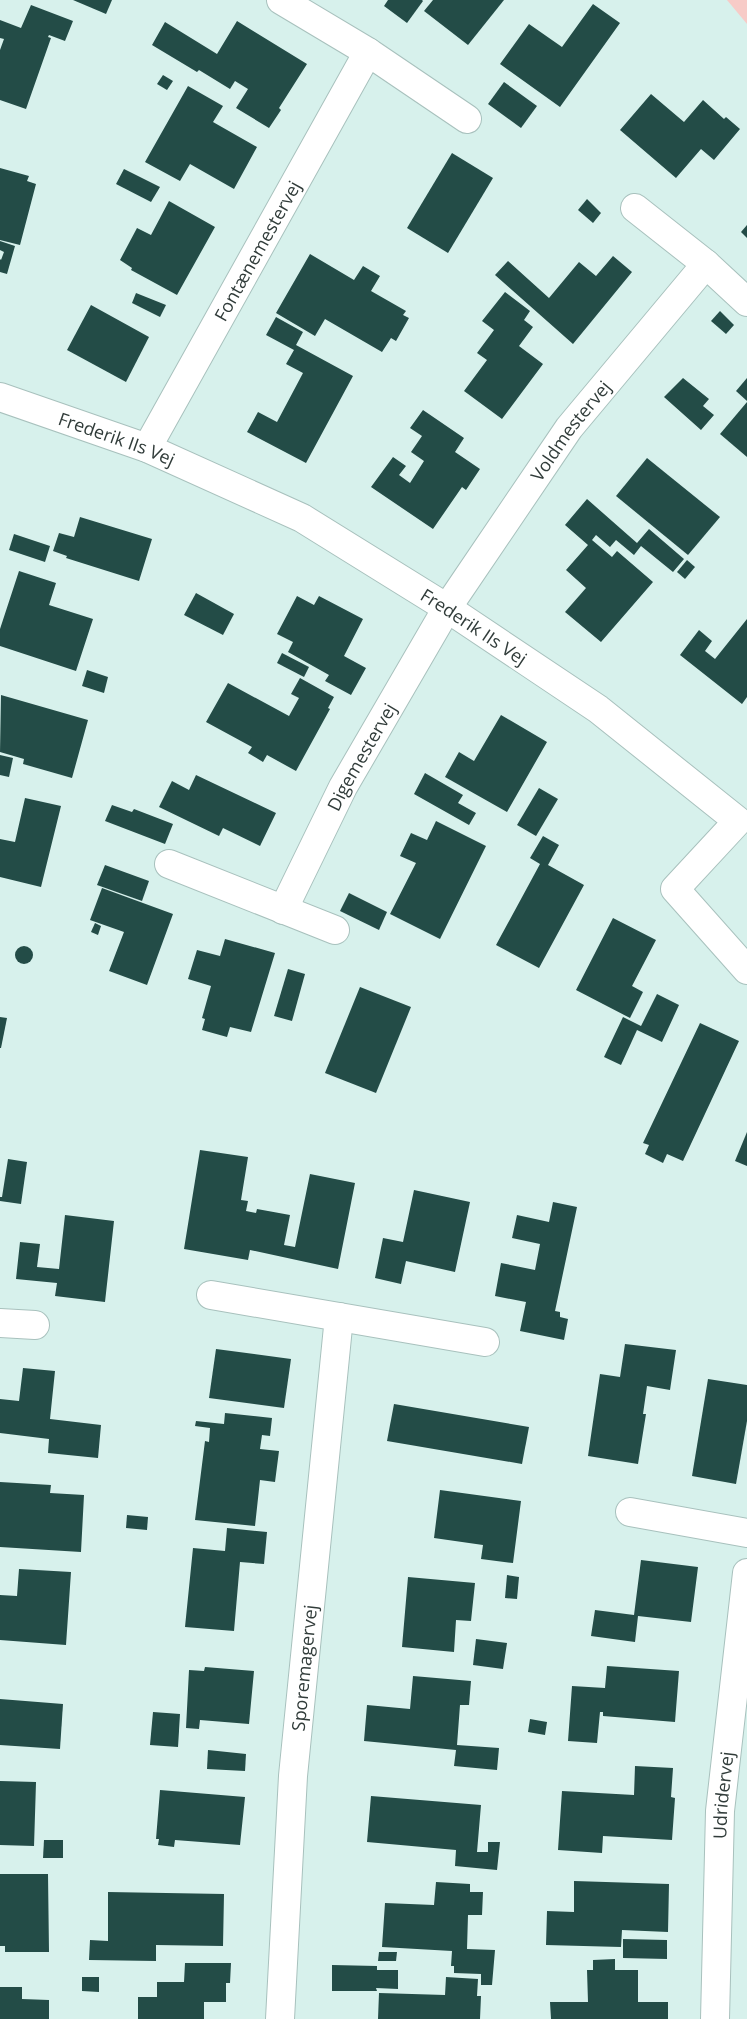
<svg xmlns="http://www.w3.org/2000/svg" width="747" height="2019" font-family="'Open Sans',sans-serif">
  <rect width="100%" height="100%" fill="#d7f1ec"/>
  <polygon fill="#f7cbc7" points="727,0 747,0 747,24"/>
  <g fill="#234c47">
    <polygon points="73,0 112,0 106,14"/>
    <polygon points="388,0 422,0 423,1 407,23 384,6"/>
    <polygon points="433,0 504,0 468,45 424,11"/>
    <polygon points="593,4 620,23 560,107 500,64 529,24 562,47"/>
    <polygon points="31,5 73,21 65,41 49,35 48,37 51,38 26,109 0,100 0,50 4,39 0,38 0,20 21,28"/>
    <polygon points="237,21 307,64 279,108 281,110 269,128 236,108 248,89 235,81 230,89 199,70 197,72 152,45 165,22 217,54"/>
    <polygon points="163,75 173,81 167,90 157,84"/>
    <polygon points="504,82 537,106 521,128 488,104"/>
    <polygon points="188,86 223,106 213,122 257,147 234,189 190,164 180,181 145,162"/>
    <polygon points="651,94 684,122 703,100 724,119 726,117 740,129 714,160 701,149 676,178 620,130"/>
    <polygon points="452,153 493,178 448,253 407,228"/>
    <polygon points="0,168 29,176 27,181 36,184 20,245 0,240"/>
    <polygon points="124,169 160,187 151,202 116,184"/>
    <polygon points="587,199 601,213 593,223 578,210"/>
    <polygon points="169,201 215,227 177,295 131,270 132,268 120,260 137,228 151,235"/>
    <polygon points="747,225 747,238 741,232"/>
    <polygon points="0,241 15,246 7,274 0,272 0,259 1,260 4,252 0,250"/>
    <polygon points="310,254 354,280 363,266 380,276 371,291 406,311 403,315 409,318 396,341 391,338 382,352 325,319 315,336 276,313"/>
    <polygon points="613,256 632,272 573,344 495,275 508,261 549,298 579,262 596,276"/>
    <polygon points="505,292 530,311 524,320 533,327 519,346 543,364 502,419 464,391 487,360 477,353 494,330 482,321"/>
    <polygon points="136,293 166,305 160,317 132,303"/>
    <polygon points="91,305 149,337 126,382 67,350"/>
    <polygon points="720,311 734,325 726,334 711,321"/>
    <polygon points="276,317 303,332 296,345 353,376 306,463 247,432 258,412 277,422 303,373 286,364 294,350 266,335"/>
    <polygon points="683,378 709,399 703,406 714,415 701,430 664,397"/>
    <polygon points="747,378 747,401 736,391"/>
    <polygon points="747,402 747,457 720,434"/>
    <polygon points="423,410 464,438 455,452 480,469 466,490 462,487 433,529 371,487 393,457 406,466 399,475 410,483 424,461 411,452 422,436 410,428"/>
    <polygon points="647,458 720,517 688,555 616,496"/>
    <polygon points="587,499 637,543 649,529 684,559 673,572 641,546 634,555 616,540 610,547 596,535 592,540 612,557 617,551 653,582 601,642 565,612 586,588 566,570 588,545 565,525"/>
    <polygon points="80,517 152,539 139,581 66,558 67,556 53,551 59,533 74,537"/>
    <polygon points="14,534 50,546 45,562 9,550"/>
    <polygon points="687,560 695,567 685,579 677,572"/>
    <polygon points="19,571 56,583 49,605 93,619 76,671 0,646 0,629"/>
    <polygon points="196,593 234,614 223,635 184,615"/>
    <polygon points="297,596 314,605 319,596 363,619 344,656 366,668 351,695 325,681 329,675 288,652 293,642 277,634"/>
    <polygon points="747,619 747,697 742,704 680,655 699,630 712,641 705,651 715,659"/>
    <polygon points="282,653 309,667 304,677 277,663"/>
    <polygon points="87,670 108,677 104,693 82,686"/>
    <polygon points="300,678 334,697 328,708 330,709 296,771 267,755 263,762 248,753 252,747 206,722 228,683 289,716 299,698 291,694"/>
    <polygon points="1,695 88,720 72,778 23,764 24,759 0,752"/>
    <polygon points="501,715 547,742 507,812 445,777 459,752 474,761"/>
    <polygon points="0,755 13,758 9,777 0,775"/>
    <polygon points="425,773 463,795 458,803 476,813 469,825 414,794"/>
    <polygon points="196,775 276,813 260,846 223,828 219,836 159,807 172,781 189,790"/>
    <polygon points="539,788 558,799 536,836 517,825"/>
    <polygon points="25,798 61,806 41,887 0,877 0,839 15,842"/>
    <polygon points="112,805 132,812 134,809 173,824 165,844 105,821"/>
    <polygon points="436,821 486,846 440,939 390,914 416,863 400,856 411,833 427,840"/>
    <polygon points="543,836 559,845 548,865 584,885 539,968 496,945 540,864 530,858"/>
    <polygon points="105,865 149,881 142,901 97,885"/>
    <polygon points="102,888 173,914 147,985 109,971 124,932 90,920"/>
    <polygon points="349,893 387,912 379,930 340,911"/>
    <polygon points="613,918 656,940 632,986 643,992 630,1018 576,990"/>
    <polygon points="95,923 101,926 98,935 91,932"/>
    <polygon points="225,939 275,953 251,1032 230,1027 227,1037 202,1030 205,1019 202,1018 211,986 188,979 197,950 220,956"/>
    <circle cx="24" cy="955" r="9"/>
    <polygon points="288,969 305,974 292,1021 274,1016"/>
    <polygon points="360,987 411,1007 376,1093 325,1073"/>
    <polygon points="657,994 679,1005 662,1042 637,1030 621,1065 604,1057 623,1017 641,1026"/>
    <polygon points="0,1017 7,1018 1,1048 0,1048"/>
    <polygon points="700,1023 739,1041 683,1161 667,1154 663,1163 645,1154 649,1145 643,1143"/>
    <polygon points="747,1132 747,1166 735,1161"/>
    <polygon points="200,1150 248,1157 241,1200 248,1201 246,1211 256,1213 257,1209 290,1215 284,1245 295,1247 310,1174 355,1183 338,1269 250,1250 248,1260 184,1249"/>
    <polygon points="8,1159 27,1162 21,1204 0,1201 0,1197 2,1197"/>
    <polygon points="414,1190 470,1202 455,1272 406,1261 401,1284 375,1278 383,1238 403,1242"/>
    <polygon points="553,1202 577,1207 555,1311 560,1312 560,1317 568,1319 564,1340 520,1331 526,1302 495,1296 501,1263 535,1270 540,1244 512,1238 517,1215 549,1222"/>
    <polygon points="65,1215 114,1221 105,1302 55,1296 57,1283 16,1279 20,1242 40,1244 37,1267 59,1269"/>
    <polygon points="625,1344 676,1350 670,1390 647,1386 643,1414 646,1414 638,1464 588,1456 600,1374 620,1377"/>
    <polygon points="216,1349 291,1359 284,1408 209,1398"/>
    <polygon points="23,1368 55,1371 50,1419 101,1425 98,1458 48,1453 49,1439 0,1433 0,1399 19,1401"/>
    <polygon points="708,1379 747,1385 747,1421 736,1484 692,1476"/>
    <polygon points="394,1404 529,1427 522,1464 387,1441"/>
    <polygon points="225,1413 272,1418 270,1436 262,1435 260,1449 279,1451 275,1482 260,1480 255,1526 195,1520 205,1441 209,1442 210,1428 195,1426 196,1421 224,1424"/>
    <polygon points="0,1482 51,1485 50,1493 84,1495 81,1552 0,1547"/>
    <polygon points="440,1490 521,1501 513,1563 481,1559 483,1545 434,1538"/>
    <polygon points="127,1515 148,1517 147,1530 126,1528"/>
    <polygon points="227,1528 267,1532 264,1564 240,1562 234,1631 185,1627 193,1548 225,1551"/>
    <polygon points="641,1560 698,1567 691,1622 638,1616 635,1642 591,1636 595,1610 634,1615"/>
    <polygon points="19,1569 71,1572 66,1645 0,1640 0,1595 17,1596"/>
    <polygon points="507,1575 519,1577 517,1599 505,1598"/>
    <polygon points="408,1577 475,1583 471,1621 456,1620 454,1652 402,1647"/>
    <polygon points="476,1639 507,1643 503,1669 473,1665"/>
    <polygon points="607,1666 679,1671 675,1722 603,1716 603,1712 600,1712 597,1743 568,1741 572,1686 605,1688"/>
    <polygon points="205,1667 254,1671 249,1724 200,1720 199,1729 186,1728 189,1670 204,1671"/>
    <polygon points="413,1676 471,1681 469,1705 460,1705 457,1745 499,1748 497,1770 454,1766 456,1750 364,1741 367,1705 410,1709"/>
    <polygon points="0,1699 63,1704 60,1749 0,1745"/>
    <polygon points="153,1712 180,1714 178,1747 150,1745"/>
    <polygon points="530,1719 547,1722 545,1735 528,1732"/>
    <polygon points="208,1750 246,1754 245,1771 207,1769"/>
    <polygon points="635,1766 673,1768 671,1797 675,1798 672,1840 603,1836 602,1853 558,1850 562,1791 634,1795"/>
    <polygon points="0,1781 36,1782 34,1846 0,1845"/>
    <polygon points="160,1790 245,1797 240,1845 175,1840 174,1847 158,1845 159,1839 156,1839"/>
    <polygon points="371,1796 481,1805 477,1852 488,1852 488,1842 500,1842 497,1870 455,1866 456,1850 367,1842"/>
    <polygon points="44,1840 63,1840 63,1858 43,1858"/>
    <polygon points="0,1874 48,1874 49,1952 5,1952 5,1946 0,1946"/>
    <polygon points="574,1881 669,1884 668,1932 622,1930 621,1947 546,1945 547,1911 574,1912"/>
    <polygon points="436,1882 470,1884 470,1892 483,1892 482,1915 468,1915 467,1949 495,1950 492,1985 481,1985 481,1974 454,1973 454,1966 451,1966 452,1951 382,1947 385,1903 434,1905"/>
    <polygon points="108,1892 224,1894 223,1946 156,1945 156,1961 89,1960 90,1940 108,1941"/>
    <polygon points="623,1939 667,1940 667,1959 623,1958"/>
    <polygon points="379,1952 397,1952 396,1961 378,1961"/>
    <polygon points="615,1959 615,1970 638,1970 638,2002 668,2002 668,2019 551,2019 550,2002 588,2002 587,1970 593,1970 593,1960"/>
    <polygon points="185,1963 231,1963 230,1983 226,1983 226,2002 204,2002 204,2019 138,2019 138,1997 157,1997 157,1982 184,1982"/>
    <polygon points="332,1965 377,1966 377,1970 398,1970 398,1989 376,1988 377,1991 332,1991"/>
    <polygon points="82,1977 99,1977 99,1992 82,1991"/>
    <polygon points="446,1977 478,1979 477,1996 481,1996 480,2019 378,2019 379,1993 445,1995"/>
    <polygon points="0,1987 22,1987 22,1999 49,2000 49,2019 0,2019"/>
  </g>
  <g fill="none" stroke-linecap="round" stroke-linejoin="round">
    <defs>
      <g id="minor">
        <polyline points="281,0 368,52 467,119"/>
        <polyline points="635,208 706,264 747,302"/>
        <path id="s1" d="M0,397L147,448L302,518L447,608L598,709L738,821L675,889L747,970"/>
        <path id="s2" d="M147,448L368,52"/>
        <polyline points="169,864 335,930"/>
        <path id="s3" d="M283,910L343,787L447,608L569,428L706,264"/>
        <polyline points="211,1295 485,1342"/>
        <polyline points="0,1323 35,1325"/>
        <polyline points="630,1512 747,1533"/>
        <path id="s4" d="M280,2019L293,1776L339,1317"/>
        <path id="s5" d="M715,2019L720,1811L747,1573"/>
      </g>
    </defs>
    <use href="#minor" stroke="#a8c1bd" stroke-width="30"/>
    <use href="#minor" stroke="#fff" stroke-width="28"/>
  </g>
  <g text-anchor="middle" dominant-baseline="central" stroke-width="5" stroke-linejoin="round" paint-order="stroke">
    <g font-size="18" fill="#313c3a" stroke="#fff">
      <text stroke="none"><textPath href="#s2" startOffset="226">Fontænemestervej</textPath></text>
      <text stroke="none"><textPath href="#s3" startOffset="560">Voldmestervej</textPath></text>
      <text stroke="none"><textPath href="#s1" startOffset="124">Frederik IIs Vej</textPath></text>
      <text stroke="none"><textPath href="#s1" startOffset="529">Frederik IIs Vej</textPath></text>
      <text stroke="none"><textPath href="#s3" startOffset="172">Digemestervej</textPath></text>
      <text stroke="none"><textPath href="#s4" startOffset="352">Sporemagervej</textPath></text>
      <text stroke="none"><textPath href="#s5" startOffset="224">Udridervej</textPath></text>
    </g>
  </g>
</svg>
